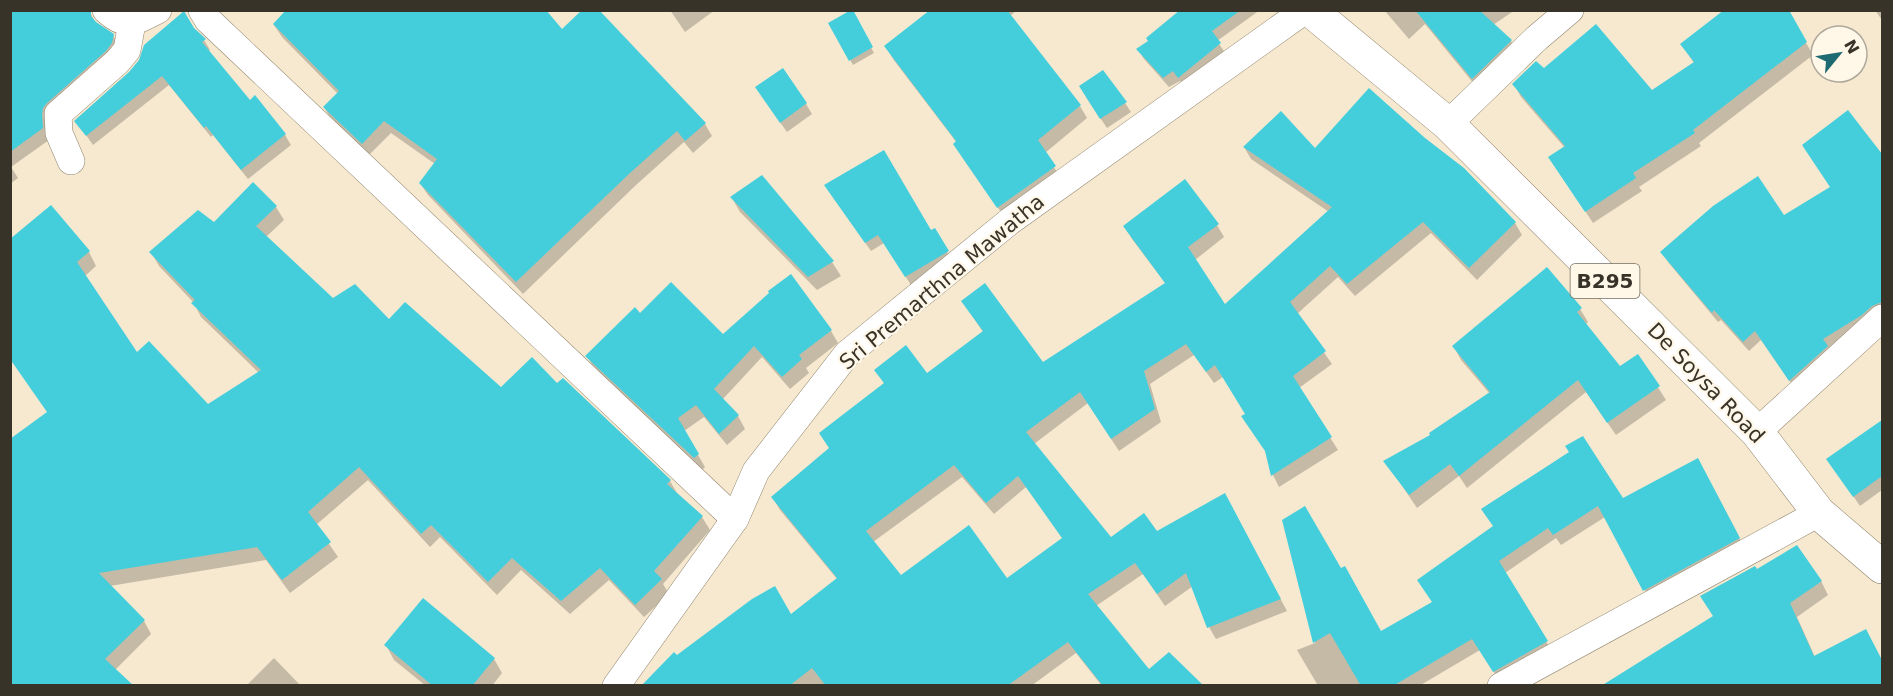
<svg xmlns="http://www.w3.org/2000/svg" width="1893" height="696" font-family="'DejaVu Sans',sans-serif">
  <rect width="100%" height="100%" fill="#f6e9d0"/>
  <g fill="#0003" fill-rule="evenodd">
    <polygon points="10,10 89,10 96,24 113,35 119,47 49,140 11,167 18,178 10,184"/>
    <polygon points="597,10 705,124 712,136 693,153 684,142 636,185 523,294 428,195 420,183 435,164 391,133 369,155 331,119 324,107 338,94 282,37 274,25 562,31"/>
    <polygon points="670,10 715,10 685,32"/>
    <polygon points="933,10 1017,10 1010,16 1080,106 1087,118 1045,153 1062,180 1006,219 962,157 957,143 893,59 886,46"/>
    <polygon points="1182,10 1260,10 1217,41 1226,54 1185,87 1180,81 1169,87 1144,59 1138,49 1150,42"/>
    <polygon points="1384,10 1515,10 1493,25 1511,41 1518,53 1479,90 1425,24 1409,39"/>
    <polygon points="1723,10 1787,10 1813,55 1699,143 1701,146 1639,187 1642,191 1593,223 1558,170 1565,148 1521,97 1514,84 1544,70 1652,92 1694,63 1682,45 1724,12"/>
    <polygon points="1875,10 1882,10 1882,20"/>
    <polygon points="852,12 874,53 853,65 830,24"/>
    <polygon points="193,29 204,40 210,50 208,52 249,102 285,135 291,145 248,179 213,135 211,137 169,85 93,145 76,121"/>
    <polygon points="1086,97 1125,103 1131,112 1107,128"/>
    <polygon points="763,98 806,104 812,114 787,132"/>
    <polygon points="1848,112 1882,154 1882,314 1796,390 1761,340 1749,351 1721,320 1718,322 1668,262 1662,252 1784,217 1831,188"/>
    <path d="M1244,147L1315,151L1515,223L1522,235L1477,280L1431,233L1355,296L1338,277L1297,314L1332,364L1299,388L1338,450L1279,487L1273,475L1267,454L1247,414L1223,377L1214,383L1194,355L1150,384L1161,422L1119,451L1088,403L1034,444L1110,539L1157,533L1231,507L1287,611L1216,639L1209,627L1193,586L1165,606L1143,574L1096,606L1148,671L1202,686H1102L1076,653L1031,686H643L677,657L791,617L837,579L780,510L773,498L830,449L821,434L885,385L876,370L927,375L983,332L963,302L1042,364L1166,284L1132,239L1125,227L1217,225L1224,237L1195,260L1224,307L1329,212L1251,159ZM962,477L994,514L1026,487L1063,539L1007,580L901,577L873,542Z"/>
    <polygon points="762,177 832,262 841,276 817,290 740,212 732,198"/>
    <polygon points="831,194 930,232 935,230 952,261 911,285 884,243 871,251"/>
    <polygon points="276,207 284,220 266,237 333,300 390,321 501,389 557,385 563,380 670,481 678,495 702,517 710,530 663,584 669,594 644,617 609,580 570,614 521,570 497,595 440,537 430,547 368,480 316,525 338,557 290,593 266,560 110,586 144,621 151,634 115,670 10,686 48,414 10,240 89,252 96,266 85,276 136,355 208,406 259,373 201,317 194,303 159,266 151,252 214,224"/>
    <polygon points="1580,309 1588,322 1585,325 1620,368 1638,356 1666,400 1616,435 1586,392 1467,488 1459,476 1417,508 1386,462 1432,435 1490,394 1461,360 1454,347"/>
    <polygon points="640,315 723,336 831,331 838,343 806,368 809,373 790,389 762,357 722,400 738,416 745,429 727,445 704,417 684,431 705,467 702,470 594,368 587,356"/>
    <polygon points="1882,422 1882,490 1860,506 1828,459"/>
    <polygon points="1704,471 1746,550 1651,601 1605,517 1561,545 1556,538 1505,573 1553,653 1501,683 1480,650 1419,686 1314,686 1317,684 1297,650 1315,643 1284,521 1340,570 1381,633 1433,603 1419,581 1494,527 1623,500"/>
    <polygon points="1756,571 1821,581 1828,595 1797,617 1815,657 1873,644 1882,662 1882,686 1637,686 1714,616"/>
    <polygon points="386,645 494,659 502,673 492,686 426,686 394,660"/>
    <polygon points="274,658 301,686 246,686"/>
  </g>
  <g fill="#44cedc" fill-rule="evenodd">
    <polygon points="10,10 91,10 91,16 96,22 114,34 112,43 106,51 47,103 43,108 42,114 43,128 10,152"/>
    <polygon points="286,10 546,10 562,29 582,10 599,10 706,123 685,141 677,131 630,173 516,282 419,183 437,159 384,121 362,144 323,107 339,91 273,24"/>
    <polygon points="851,10 853,10 873,47 849,61 828,23"/>
    <polygon points="930,10 1007,10 1081,105 1038,140 1056,166 997,208 953,144 956,141 884,46"/>
    <polygon points="1180,10 1241,10 1212,31 1221,43 1178,78 1173,71 1163,78 1136,49 1148,41 1146,38"/>
    <polygon points="1415,10 1479,10 1512,40 1472,79"/>
    <polygon points="1724,10 1789,10 1807,42 1693,130 1695,133 1633,173 1636,178 1585,212 1548,157 1565,146 1512,84 1536,61 1544,68 1596,24 1652,90 1694,62 1680,44"/>
    <polygon points="184,11 194,28 206,39 202,42 250,100 255,95 286,134 241,170 206,126 204,128 162,76 86,136 74,121 129,72 139,60 144,45"/>
    <polygon points="783,68 807,103 780,123 755,87"/>
    <polygon points="1103,70 1127,102 1100,119 1079,86"/>
    <path d="M1369,88L1425,138L1464,168L1516,222L1469,268L1423,222L1347,284L1330,266L1290,302L1326,351L1293,376L1332,437L1271,476L1265,451L1241,416L1245,414L1215,365L1206,372L1186,344L1144,371L1155,409L1111,439L1080,392L1026,432L1111,537L1144,513L1157,531L1225,493L1281,599L1207,628L1186,573L1157,594L1135,563L1088,594L1149,669L1169,652L1204,686H1103L1068,642L1007,686H826L812,668L789,686H641L674,652L677,655L752,599L775,586L791,614L837,578L771,497L829,448L819,433L884,383L874,370L906,345L927,373L983,331L961,301L985,283L1043,362L1165,283L1123,226L1185,179L1219,224L1188,247L1225,304L1332,207L1243,147L1281,111L1315,148ZM954,465L986,503L1018,476L1062,538L1007,578L969,525L901,575L866,531Z"/>
    <polygon points="1848,110 1882,154 1882,302 1872,306 1862,315 1823,339 1828,346 1789,381 1755,331 1743,342 1714,310 1712,313 1660,252 1713,206 1758,176 1784,215 1830,187 1802,145"/>
    <polygon points="884,150 931,230 935,228 949,251 905,277 878,235 865,243 824,185"/>
    <polygon points="762,175 834,261 808,277 730,197"/>
    <polygon points="253,182 277,206 256,226 333,298 355,284 389,319 405,302 501,387 532,357 557,383 563,378 671,480 667,484 703,516 654,571 662,579 635,605 600,568 561,601 512,558 488,582 431,525 421,534 359,467 308,512 331,542 282,580 257,547 99,573 145,620 105,659 134,686 10,686 10,439 47,412 10,359 10,239 51,205 90,251 77,262 137,352 149,341 208,404 261,370 191,303 195,300 149,252 198,210 214,222"/>
    <polygon points="1547,267 1582,308 1577,312 1620,366 1638,354 1660,386 1607,423 1578,380 1459,476 1450,464 1409,495 1383,461 1430,435 1429,433 1490,392 1452,346"/>
    <polygon points="791,274 832,330 799,355 802,359 782,377 754,346 714,389 739,415 719,434 696,405 678,418 699,454 694,458 585,356 635,307 640,313 671,282 723,334 769,293 768,291"/>
    <polygon points="1882,420 1882,476 1853,497 1826,459"/>
    <polygon points="1583,436 1623,498 1698,458 1740,538 1643,591 1598,506 1553,535 1548,528 1499,561 1548,641 1493,672 1472,639 1393,686 1361,686 1330,633 1313,643 1282,520 1305,506 1341,568 1345,566 1381,631 1432,602 1417,580 1493,526 1481,509 1569,452 1565,446"/>
    <polygon points="1797,545 1822,581 1790,603 1814,656 1866,629 1882,660 1882,686 1601,686 1713,616 1700,596 1755,566 1757,569"/>
    <polygon points="423,598 495,658 472,686 433,686 384,645"/>
  </g>
  <g fill="none" stroke-linecap="round" stroke-linejoin="round">
    <defs>
      <g id="street">
        <path d="M106,10C126,29 136,21 158,10"/>
        <polyline points="202,10 208,20 735,519"/>
        <polyline points="1448,124 1537,38 1570,10"/>
        <polyline points="71,161 59,133 58,114 117,62 127,50 132,23"/>
        <polyline points="1757,432 1882,318"/>
        <polyline points="616,686 735,519 756,471 847,354 1010,221 1305,10"/>
        <polyline points="1501,686 1819,513"/>
      </g>
      <polyline id="primary" points="1310,10 1448,124 1757,432 1819,513 1882,567"/>
    </defs>
    <use href="#street" stroke="#90846d" stroke-width="28"/>
    <use href="#primary" stroke="#90846d" stroke-width="34"/>
    <use href="#street" stroke="#fff" stroke-width="27"/>
    <use href="#primary" stroke="#fff" stroke-width="33"/>
  </g>
  <g text-anchor="middle" dominant-baseline="central" stroke-width="4.5" stroke-linejoin="round" paint-order="stroke">
    <rect fill="#fff7e8" stroke="#746e62" stroke-width="1.5" x="1570.5" y="264" width="69" height="34" rx="4.5"/>
    <g font-size="20" font-weight="bold" fill="#383329">
      <text x="1605" y="281">B295</text>
    </g>
    <g font-size="21" fill="#383329" stroke="#fff7e8">
      <text transform="translate(942 282) rotate(-40)">Sri Premarthna Mawatha</text>
      <text transform="translate(1706 383) rotate(46)">De Soysa Road</text>
    </g>
  </g>
  <rect width="1893" height="696" fill="none" stroke="#383329" stroke-width="24"/>
  <g transform="translate(1839 54) rotate(60)"><circle r="28" fill="#fff7e8" stroke="#afa99c" stroke-width="1.5"/>
  <path d="M0-4.5L10 22L0 15L-10 22Z" fill="#1e6a72"/>
  <text y="-9" font-size="16" font-weight="bold" text-anchor="middle" fill="#383329">N</text>
  </g>
</svg>
